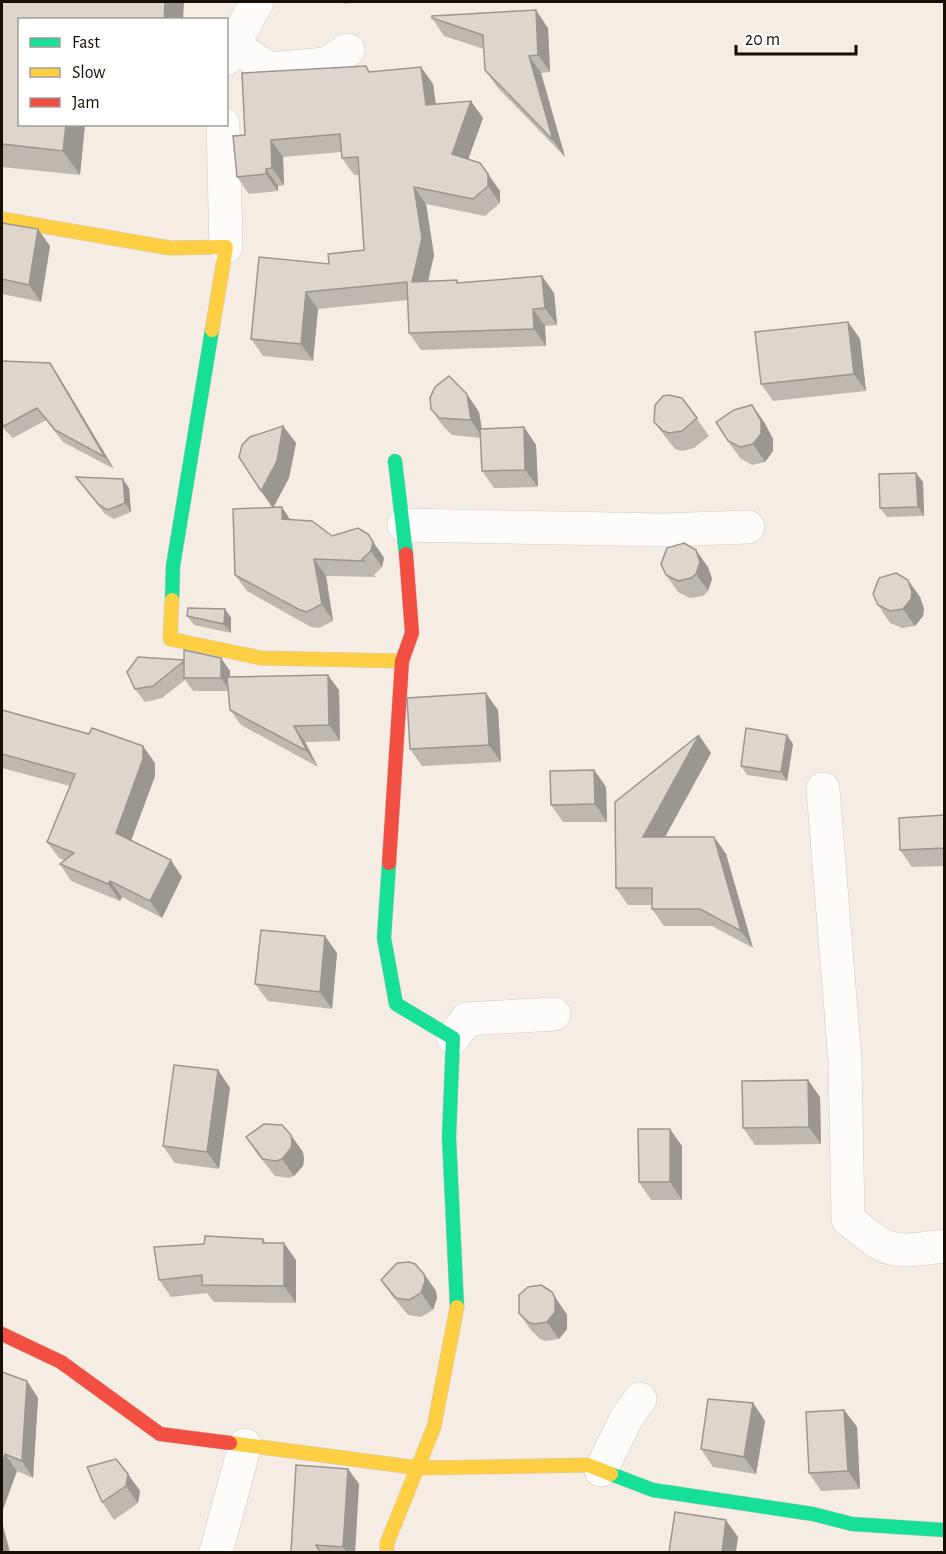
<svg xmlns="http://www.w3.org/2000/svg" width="946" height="1554" font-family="'Alegreya Sans',sans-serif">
  <rect width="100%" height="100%" fill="#f5ede4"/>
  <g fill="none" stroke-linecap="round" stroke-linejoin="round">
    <defs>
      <g id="street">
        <polyline points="234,45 269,69 326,64 348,50"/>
        <polyline points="226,59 257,2"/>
        <polyline points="223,124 226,247"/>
        <polyline points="404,525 663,530 748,527"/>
        <path d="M823,789L845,1061L848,1219C889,1254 891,1253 944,1246"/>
        <polyline points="453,1038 467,1019 554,1014"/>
        <polyline points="601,1470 626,1419 640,1399"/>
        <polyline points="216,1552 245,1445"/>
      </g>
      <g id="fast">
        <polyline points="395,461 406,554"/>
        <polyline points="172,600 173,566 212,330"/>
        <polyline points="389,863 384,938 396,1004 453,1038 449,1137 457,1307"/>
        <polyline points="611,1474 653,1490 813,1514 852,1524 944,1530"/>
      </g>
      <g id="slow">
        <polyline points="2,219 170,248 226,247 212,330"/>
        <polyline points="172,600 170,639 261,658 402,661"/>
        <polyline points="230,1443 419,1468 588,1465 611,1474"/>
        <polyline points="387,1552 387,1543 434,1427 457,1307"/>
      </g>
      <g id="jam">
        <polyline points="389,863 402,661 412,633 406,554"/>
        <polyline points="2,1334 61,1362 160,1434 230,1443"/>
      </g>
    </defs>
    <use href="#street" stroke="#d2c9c0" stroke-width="34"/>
    <use href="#fast" stroke="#d2c9c0" stroke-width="15"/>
    <use href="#slow" stroke="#d2c9c0" stroke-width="15"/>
    <use href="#jam" stroke="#d2c9c0" stroke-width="15"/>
    <use href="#street" stroke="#fefcfb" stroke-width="33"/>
    <use href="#fast" stroke="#16e098" stroke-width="14"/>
    <use href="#slow" stroke="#ffcf43" stroke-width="14"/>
    <use href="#jam" stroke="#f24e42" stroke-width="14"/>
  </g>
  <g fill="#bfb8b0">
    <polygon points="2,2 20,20 85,124 80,175 2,167"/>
    <polygon points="338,2 350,2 347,4"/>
    <polygon points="432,18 548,28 550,72 541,73 565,157 497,87 485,70 484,49 444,36"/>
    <polygon points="421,67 433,84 436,104 483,118 468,159 488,174 500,191 500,203 485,216 426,204 434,255 428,281 457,280 458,282 554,293 557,325 545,326 546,346 421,350 409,333 408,300 318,309 313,361 263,356 251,339 329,264 364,250 359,175 354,175 342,158 341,152 283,157 284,185 278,186 278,191 249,194 237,177 245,135 370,72"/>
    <polygon points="2,223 50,246 41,302 2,294"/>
    <polygon points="848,322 860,339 866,391 773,401 761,384"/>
    <polygon points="2,361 58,375 114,469 63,442 46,420 13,438 2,427"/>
    <polygon points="682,398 709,436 694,448 682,451 675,449 667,439 654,422"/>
    <polygon points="752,405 764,422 773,439 773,451 765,462 752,465 740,458 728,441"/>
    <polygon points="431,409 479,412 482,429 524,427 536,445 538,487 494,488 482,471 481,438 452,435 443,426"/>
    <polygon points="283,426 296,443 289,478 273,508 290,519 332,536 379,550 384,558 382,567 374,575 376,577 326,576 333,621 319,628 311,627 247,591 235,575 273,508 261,491"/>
    <polygon points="916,473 923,482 924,516 887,517 880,508"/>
    <polygon points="76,477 129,488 131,512 114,519 105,514"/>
    <polygon points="708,567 712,579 708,591 703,596 690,598 678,592 666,575"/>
    <polygon points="920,597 924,609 923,616 915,626 902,628 890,623 878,605"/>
    <polygon points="225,609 231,618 231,633 194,625 187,616"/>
    <polygon points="221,658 230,671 230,677 339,690 340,741 305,742 318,767 241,725 230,710 229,691 193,691 185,680 162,698 145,702 135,689 184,660"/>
    <polygon points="2,710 155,763 155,776 131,840 182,877 162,918 122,897 120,901 71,881 60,864 64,860 59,858 47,842 70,786 2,768"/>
    <polygon points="498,710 501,762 422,766 410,749"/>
    <polygon points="793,744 787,781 747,775 741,766"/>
    <polygon points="711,753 665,837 714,837 726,854 753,948 712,926 664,926 652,909 652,905 628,905 616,888"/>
    <polygon points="594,770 606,787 607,822 563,822 551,805"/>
    <polygon points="945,815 945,866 912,867 900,850"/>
    <polygon points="337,953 332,1009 268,1001 255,984"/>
    <polygon points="218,1070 230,1088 219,1169 175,1163 163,1146"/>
    <polygon points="808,1080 820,1097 821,1144 755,1145 743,1128"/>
    <polygon points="246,1137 303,1152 304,1159 303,1166 294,1176 288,1178 275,1176 258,1155"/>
    <polygon points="682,1146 682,1200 651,1200 639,1182"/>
    <polygon points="263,1239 266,1243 296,1260 296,1303 214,1302 207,1293 171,1297 159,1280"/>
    <polygon points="424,1274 436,1291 437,1298 433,1310 421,1317 408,1315 393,1297 381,1280"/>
    <polygon points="564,1310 567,1315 567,1329 559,1339 546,1341 540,1339 531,1330 519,1313"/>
    <polygon points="2,1372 27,1381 38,1398 33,1478 17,1471 2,1512"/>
    <polygon points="753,1403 765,1421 756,1474 713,1467 701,1449"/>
    <polygon points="844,1410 857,1427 860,1489 821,1491 809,1473"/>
    <polygon points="87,1467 140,1491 138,1503 114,1520 102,1502"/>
    <polygon points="348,1469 359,1484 355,1552 291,1552"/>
  </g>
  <g fill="#9b9690">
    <polygon points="165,2 184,2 183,20 164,20"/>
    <polygon points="536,10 548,28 550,72 538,55"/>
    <polygon points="529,56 541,73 565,157 553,140"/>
    <polygon points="421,67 433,84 438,122 426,105"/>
    <polygon points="471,101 483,118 464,171 452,154"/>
    <polygon points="66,124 85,124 80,175 63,151"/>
    <polygon points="271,140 283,157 284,185 272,168"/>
    <polygon points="266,169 278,186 278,191 266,174"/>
    <polygon points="488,174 500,191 500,203 488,186"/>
    <polygon points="414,187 426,204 434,255 424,299 412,282"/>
    <polygon points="38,229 50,246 41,302 29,285"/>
    <polygon points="542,276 554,293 557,325 545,308"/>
    <polygon points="306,292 318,309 313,361 301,344"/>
    <polygon points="533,309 545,326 546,346 534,329"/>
    <polygon points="848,322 860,339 866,391 854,374"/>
    <polygon points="50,363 58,375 114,469 105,457"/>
    <polygon points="467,394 479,412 483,438 471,420"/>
    <polygon points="752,405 764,422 773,439 773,451 765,462 753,444"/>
    <polygon points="283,426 296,443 289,478 273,508 261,491"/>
    <polygon points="524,427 536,445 538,487 525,470"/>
    <polygon points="916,473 923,482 924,516 918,507"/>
    <polygon points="123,479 129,488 131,512 125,503"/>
    <polygon points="282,507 293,524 282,519"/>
    <polygon points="368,534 384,558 382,567 371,551"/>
    <polygon points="696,550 708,567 712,579 708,591 696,574"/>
    <polygon points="314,559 326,576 333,621 322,604"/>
    <polygon points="908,580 920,597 924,609 923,616 915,626 903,609"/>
    <polygon points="225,609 231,618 231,633 224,624"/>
    <polygon points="221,658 230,671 230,691 221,678"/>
    <polygon points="328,675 339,690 340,741 329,725"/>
    <polygon points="486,693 498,710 501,762 489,745"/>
    <polygon points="294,726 305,742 318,767 307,751"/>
    <polygon points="699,735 711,753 655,855 643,837"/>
    <polygon points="787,735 793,744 787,781 781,772"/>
    <polygon points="143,746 155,763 155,776 128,849 116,833"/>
    <polygon points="594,770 606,787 607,822 595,804"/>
    <polygon points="714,837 726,854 753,948 741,931"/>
    <polygon points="171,860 182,877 162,918 150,901"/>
    <polygon points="110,881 122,897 120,901 108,884"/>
    <polygon points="325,936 337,953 332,1009 320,992"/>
    <polygon points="218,1070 230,1088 219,1169 207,1152"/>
    <polygon points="808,1080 820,1097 821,1144 809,1127"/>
    <polygon points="670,1129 682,1146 682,1200 670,1182"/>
    <polygon points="291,1135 303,1152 304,1159 303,1166 294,1176 282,1159"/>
    <polygon points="284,1243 296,1260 296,1303 284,1286"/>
    <polygon points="424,1274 436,1291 437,1298 433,1310 421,1293"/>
    <polygon points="552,1292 567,1315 567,1329 559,1339 547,1322"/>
    <polygon points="27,1381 38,1398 33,1478 22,1461"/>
    <polygon points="753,1403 765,1421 756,1474 744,1457"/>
    <polygon points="844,1410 857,1427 860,1489 848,1471"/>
    <polygon points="5,1454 17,1471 2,1512 2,1465"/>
    <polygon points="348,1469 359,1484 355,1552 347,1552 343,1547"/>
    <polygon points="128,1474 140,1491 138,1503 126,1486"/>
    <polygon points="726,1520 738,1537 736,1552 722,1552"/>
    <polygon points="2,1522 10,1552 3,1552 2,1546"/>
  </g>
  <g fill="#ded6cd" stroke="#9b9690" stroke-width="1.5">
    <polygon points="2,2 165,2 164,20 20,20 20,124 66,124 63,151 2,144"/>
    <polygon points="536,10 538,55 529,56 553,140 485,70 483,35 432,18 432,16"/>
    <polygon points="366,66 369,72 421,67 426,105 471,101 452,154 480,163 488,174 488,186 473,199 414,187 422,238 412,282 457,280 457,283 542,276 545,308 533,309 534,329 409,333 407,282 306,292 301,344 251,339 259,257 329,264 328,254 364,250 358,157 342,158 340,134 271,140 272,168 266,169 266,174 237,177 233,136 245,135 242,73"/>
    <polygon points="2,223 38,229 29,285 2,279"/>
    <polygon points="848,322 854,374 761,384 755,332"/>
    <polygon points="2,361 50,363 105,457 55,430 37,408 4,426 2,424"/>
    <polygon points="449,376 467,394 471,420 439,418 431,409 430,398 435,387"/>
    <polygon points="669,395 682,398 697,418 682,431 669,433 663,431 654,422 655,405 663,396"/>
    <polygon points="752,405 761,421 761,434 753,444 740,447 728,441 716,422 734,410"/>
    <polygon points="283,426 277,461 261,491 239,457 242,445 250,437"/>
    <polygon points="524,427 525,470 482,471 480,429"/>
    <polygon points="916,473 918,507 880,508 879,474"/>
    <polygon points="76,477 123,479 125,503 108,510 99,505"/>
    <polygon points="282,507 282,519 312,521 332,536 358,528 368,534 373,542 371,551 362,559 364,561 314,559 322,604 307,612 300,610 235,575 233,509"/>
    <polygon points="684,543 696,550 700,562 696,574 691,578 678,581 666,575 661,564 667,548"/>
    <polygon points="896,573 908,580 912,592 911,599 903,609 890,611 878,605 873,594 879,578"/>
    <polygon points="188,608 225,609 224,624 187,616"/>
    <polygon points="184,650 221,658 221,678 184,678 184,661 153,686 135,689 127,672 138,657 184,660"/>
    <polygon points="328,675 329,725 294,726 307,751 230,710 227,677"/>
    <polygon points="486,693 489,745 410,749 407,698"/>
    <polygon points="2,710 89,734 92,728 143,746 143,759 116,833 171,860 150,901 110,881 108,884 60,864 74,853 47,842 75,774 2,754"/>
    <polygon points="746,728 787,735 781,772 741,766"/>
    <polygon points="699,735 643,837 714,837 741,931 700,909 652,909 652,888 616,888 615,802"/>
    <polygon points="594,770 595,804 551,805 550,771"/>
    <polygon points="945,815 945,848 900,850 899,818"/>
    <polygon points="261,930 325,936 320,992 255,984"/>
    <polygon points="174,1065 218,1070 207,1152 163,1146"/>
    <polygon points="808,1080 809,1127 743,1128 742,1081"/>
    <polygon points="264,1124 282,1125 291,1135 292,1142 291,1148 282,1159 276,1161 263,1159 246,1137"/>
    <polygon points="638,1129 670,1129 670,1182 639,1182"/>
    <polygon points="205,1236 263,1239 263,1243 284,1243 284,1286 202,1285 202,1275 159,1280 154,1247 204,1244"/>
    <polygon points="409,1262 415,1264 424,1274 425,1281 421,1293 409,1300 396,1298 381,1280 397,1263"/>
    <polygon points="541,1285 552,1292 555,1298 555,1312 547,1322 534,1324 528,1322 519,1313 519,1295 528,1287"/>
    <polygon points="2,1372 27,1381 22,1461 5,1454 2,1465"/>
    <polygon points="708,1399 753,1403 744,1457 701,1449"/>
    <polygon points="844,1410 848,1471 809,1473 806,1412"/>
    <polygon points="116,1459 128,1474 126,1486 102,1502 87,1467"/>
    <polygon points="296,1465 348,1469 343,1547 316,1545 320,1552 291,1552"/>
    <polygon points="675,1512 726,1520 722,1552 669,1552"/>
  </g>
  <rect width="946" height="1554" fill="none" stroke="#170e05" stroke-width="6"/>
  <rect x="18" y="18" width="210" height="108" fill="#ffffff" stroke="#a29f9b" stroke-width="1.5"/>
  <rect x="30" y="38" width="30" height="9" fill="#16e098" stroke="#a29f9b" stroke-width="1.5"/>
  <text x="72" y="48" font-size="18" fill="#170e05">Fast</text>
  <rect x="30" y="68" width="30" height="9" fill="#ffcf43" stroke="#a29f9b" stroke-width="1.5"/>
  <text x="72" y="78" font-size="18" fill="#170e05">Slow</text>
  <rect x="30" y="98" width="30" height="9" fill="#f24e42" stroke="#a29f9b" stroke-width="1.5"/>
  <text x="72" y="108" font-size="18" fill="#170e05">Jam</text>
  <path d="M736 45v9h120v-9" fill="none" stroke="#170e05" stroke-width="3"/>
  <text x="745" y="45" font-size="18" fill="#170e05" stroke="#ffffff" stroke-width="4.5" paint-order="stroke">20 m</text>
</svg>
